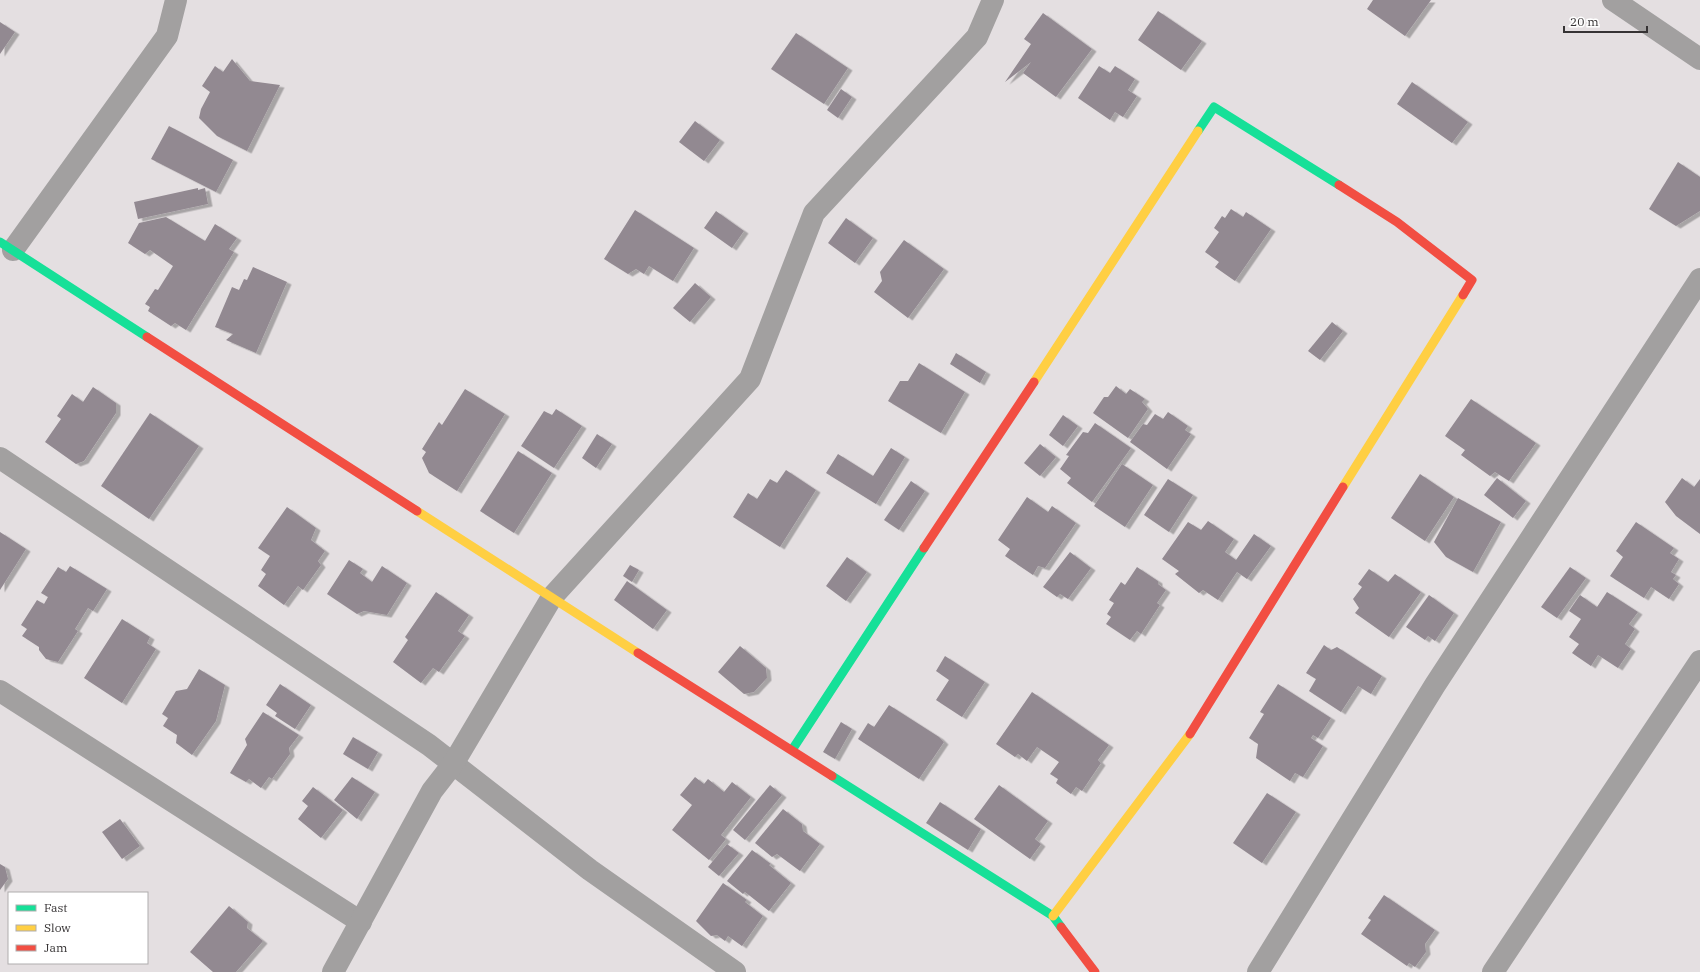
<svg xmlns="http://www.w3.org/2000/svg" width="1700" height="972" font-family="'IBM Plex Serif',serif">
  <defs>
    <filter id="shadow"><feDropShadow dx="4.5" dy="2.5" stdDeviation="0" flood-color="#0004"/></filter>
  </defs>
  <rect width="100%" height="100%" fill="#e4dfe1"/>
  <g fill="#928991" filter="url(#shadow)">
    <polygon points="1373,0 1431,0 1405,36 1367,9"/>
    <polygon points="1158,11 1202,41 1181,70 1138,40"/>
    <polygon points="1043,13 1092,49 1056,97 1023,73 1031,62 1005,82 1031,44 1024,39"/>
    <polygon points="0,22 15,32 0,54"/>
    <polygon points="796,33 848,68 824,104 771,69"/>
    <polygon points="232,59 250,81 280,85 247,151 217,136 199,118 201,109 210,92 202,86 215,66 223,72"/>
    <polygon points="1099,66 1110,73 1115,66 1135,79 1128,90 1137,96 1123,117 1115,112 1110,120 1078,98"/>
    <polygon points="1412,82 1468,122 1452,143 1397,104"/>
    <polygon points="841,89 852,97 838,118 827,110"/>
    <polygon points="695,121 720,140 704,161 679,142"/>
    <polygon points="169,126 233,160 216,192 151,159"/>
    <polygon points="1678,162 1700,177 1700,211 1676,226 1649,209"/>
    <polygon points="198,188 198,190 205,188 208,204 138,219 134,202"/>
    <polygon points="1231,209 1243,217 1246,212 1271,229 1235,281 1215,267 1219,262 1205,252 1219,232 1214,228 1222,216 1225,218"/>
    <polygon points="635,210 694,248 673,281 649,266 644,274 636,269 628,274 604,259"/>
    <polygon points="716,211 744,231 732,248 704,228"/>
    <polygon points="166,217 205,241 215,224 237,238 229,249 234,252 186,330 175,323 171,326 148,311 150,307 145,304 155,289 158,290 173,266 150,250 145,254 128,243 139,223"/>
    <polygon points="846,218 873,238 855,263 828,243"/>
    <polygon points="904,240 944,269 908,318 874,292 882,281 880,272"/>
    <polygon points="253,267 287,282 256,353 226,340 233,334 215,327 232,287 239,290 244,279 247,280"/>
    <polygon points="695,283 711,297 690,322 673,308"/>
    <polygon points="1332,322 1343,331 1320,360 1308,351"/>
    <polygon points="956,353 986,372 980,383 950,364"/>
    <polygon points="919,363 965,392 941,433 888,401 900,381 908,381"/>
    <polygon points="1116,386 1126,394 1130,389 1145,399 1142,402 1148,409 1128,438 1093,413 1104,397 1108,397"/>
    <polygon points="93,387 116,403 116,413 84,461 76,464 45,442 61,419 57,416 72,394 83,402"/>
    <polygon points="465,389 505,414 457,491 429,473 422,458 426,452 422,449 439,422 442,425"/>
    <polygon points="1471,399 1536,443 1509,481 1495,472 1490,476 1461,455 1465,450 1445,436"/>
    <polygon points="556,409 582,426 554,468 521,446 544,411 552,415"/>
    <polygon points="1168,412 1188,426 1185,430 1191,434 1167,469 1130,442 1143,424 1147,425 1155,414 1163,419"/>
    <polygon points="150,413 199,446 149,519 101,486"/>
    <polygon points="1063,415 1078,426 1063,446 1049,435"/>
    <polygon points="1095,423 1131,448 1092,502 1067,483 1071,478 1060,469 1069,456 1066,455 1083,432 1088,433"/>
    <polygon points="597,434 612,444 596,468 582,458"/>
    <polygon points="1040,444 1056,457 1040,476 1024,463"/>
    <polygon points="891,448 905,457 876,504 826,473 838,454 873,476"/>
    <polygon points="518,451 552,473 514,533 480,511"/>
    <polygon points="1122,464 1153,485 1125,527 1094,506"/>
    <polygon points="786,470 816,490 780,547 733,517 748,493 757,499 770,479 777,483"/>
    <polygon points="1420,474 1454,497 1425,541 1391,518"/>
    <polygon points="1497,478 1526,501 1513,518 1484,495"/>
    <polygon points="1682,478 1694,487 1700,479 1700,534 1676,516 1665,502"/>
    <polygon points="1168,479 1193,495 1169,532 1144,515"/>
    <polygon points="911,481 925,491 899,530 884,520"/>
    <polygon points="1027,497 1048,512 1052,506 1076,523 1045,568 1038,566 1033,575 1005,556 1010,549 998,540"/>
    <polygon points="1458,498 1501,522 1473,572 1446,557 1434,542"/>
    <polygon points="287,507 316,528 311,540 325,551 318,561 321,565 303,590 298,586 284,605 258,586 266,574 261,570 270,556 258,548"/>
    <polygon points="1208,521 1234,539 1225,552 1236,560 1254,534 1271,546 1247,579 1237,572 1218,600 1203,590 1199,593 1175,574 1179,571 1162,559 1188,522 1201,530"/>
    <polygon points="1636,522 1674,548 1670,553 1679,559 1671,572 1676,575 1673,579 1679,584 1669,599 1651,587 1644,598 1610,576 1623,557 1616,551"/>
    <polygon points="0,532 26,549 0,590"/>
    <polygon points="1070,552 1091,568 1068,599 1060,594 1057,597 1043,587"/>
    <polygon points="847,557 867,572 846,601 826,586"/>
    <polygon points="349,560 363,569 360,573 372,582 382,566 407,583 387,615 364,611 357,614 327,594"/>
    <polygon points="630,565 639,570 632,582 623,576"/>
    <polygon points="70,566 107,589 93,611 88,608 75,629 78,631 58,662 46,659 39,650 39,647 22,636 27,629 21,625 37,600 44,604 48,597 41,593 58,567 66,572"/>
    <polygon points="1137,567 1158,581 1158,584 1166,590 1157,603 1160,605 1141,634 1137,631 1130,640 1106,624 1111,617 1107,614 1114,603 1109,600 1121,582 1125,585"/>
    <polygon points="1570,567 1586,578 1557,618 1541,607"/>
    <polygon points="1369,569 1388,582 1395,574 1421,592 1389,637 1355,613 1359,608 1353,599 1362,587 1358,584"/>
    <polygon points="627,581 667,610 653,629 614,600"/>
    <polygon points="436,592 469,615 458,631 465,636 439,672 433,668 421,683 393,662 408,640 405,637"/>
    <polygon points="1607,592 1638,612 1629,624 1635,629 1625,644 1631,649 1618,668 1598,655 1591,666 1572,653 1579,644 1569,637 1581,619 1569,611 1580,595 1597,607"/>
    <polygon points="1429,595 1454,613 1435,641 1428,636 1425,640 1406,627"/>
    <polygon points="122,619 150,637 147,643 156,649 122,703 84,678"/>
    <polygon points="1324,645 1331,650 1337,647 1382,676 1371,694 1358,686 1341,712 1309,691 1316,679 1306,673"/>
    <polygon points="740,646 766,668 767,678 754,692 744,694 718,672"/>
    <polygon points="945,656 985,682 962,717 936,700 949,680 936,671"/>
    <polygon points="199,669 225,685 216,721 192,755 176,743 177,735 163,726 168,718 162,714 176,691 187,689"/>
    <polygon points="280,684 311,705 295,729 275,716 277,713 266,705"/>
    <polygon points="1278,684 1331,718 1318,738 1313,735 1311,738 1323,746 1303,777 1295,773 1290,781 1256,758 1258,744 1249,738 1264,714 1260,712"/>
    <polygon points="1032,692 1109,745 1098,760 1101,763 1082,791 1076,787 1071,794 1056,783 1058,779 1050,774 1059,762 1037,747 1027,761 1018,754 1015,757 996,744"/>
    <polygon points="889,705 939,737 944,742 919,779 858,739 868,723 874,727"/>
    <polygon points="263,712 299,735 289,748 290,754 272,779 269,777 261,788 249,779 246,782 230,773 247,745 245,739"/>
    <polygon points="841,722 852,729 835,759 823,752"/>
    <polygon points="353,737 378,752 368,769 343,754"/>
    <polygon points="352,777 375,792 357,819 334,800"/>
    <polygon points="695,777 704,784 708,779 724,792 732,782 751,797 721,835 726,839 709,860 672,830 692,805 680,795"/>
    <polygon points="770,785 782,795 745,840 733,830"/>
    <polygon points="999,785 1048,821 1035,839 1041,844 1030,859 974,819"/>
    <polygon points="313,787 343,810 321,838 298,819 308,806 302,801"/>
    <polygon points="1267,793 1296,812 1262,863 1233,843"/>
    <polygon points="940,802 981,829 968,850 926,823"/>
    <polygon points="783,809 802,824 803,831 820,844 800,871 777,854 772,857 755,843"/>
    <polygon points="120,819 140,846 122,859 102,832"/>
    <polygon points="727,844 739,853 719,876 708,867"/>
    <polygon points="752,850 771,864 769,865 791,883 769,911 745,892 743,894 727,881"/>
    <polygon points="0,864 5,867 8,879 0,890"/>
    <polygon points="723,883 747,900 745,902 763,916 742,946 728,936 725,941 717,935 711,936 696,921"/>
    <polygon points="1384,895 1435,930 1425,944 1426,952 1415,967 1409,963 1407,966 1361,934 1371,920 1368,918"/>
    <polygon points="229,906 248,922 247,928 263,941 236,972 213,972 190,952"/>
  </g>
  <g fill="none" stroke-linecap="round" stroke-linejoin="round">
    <g stroke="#a2a0a0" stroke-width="22">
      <polyline points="1613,0 1700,59"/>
      <polyline points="13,250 167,36 176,0"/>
      <polyline points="0,458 429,745 590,870 735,972"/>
      <polyline points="0,691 361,922"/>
      <polyline points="333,972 432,791 453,764 552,597 750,379 814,213 977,37 993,0"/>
      <polyline points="1258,972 1435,685 1700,279"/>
      <polyline points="1493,972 1700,661"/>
    </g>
    <g stroke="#16e098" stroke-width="9">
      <polyline points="1198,131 1214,107 1339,185"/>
      <polyline points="0,242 147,337"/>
      <polyline points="792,750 924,548"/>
      <polyline points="832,776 1053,916 1061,927"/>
    </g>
    <g stroke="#ffcf43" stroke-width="9">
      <polyline points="1034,382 1198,131"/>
      <polyline points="1343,487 1463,295"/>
      <polyline points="417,511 638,653"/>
      <polyline points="1053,916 1190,734"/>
    </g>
    <g stroke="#f24e42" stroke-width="9">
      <polyline points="1339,185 1397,222 1472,280 1463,295"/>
      <polyline points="147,337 417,511"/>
      <polyline points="924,548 1034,382"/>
      <polyline points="638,653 832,776"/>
      <polyline points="1190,734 1343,487"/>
      <polyline points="1061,927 1095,972"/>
    </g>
  </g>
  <rect x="8" y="892" width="140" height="72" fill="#ffffff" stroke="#afadae"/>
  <rect x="16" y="905" width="20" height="6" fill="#16e098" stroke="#afadae"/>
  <text x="44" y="912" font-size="12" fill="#363334">Fast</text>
  <rect x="16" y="925" width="20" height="6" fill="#ffcf43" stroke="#afadae"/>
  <text x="44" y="932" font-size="12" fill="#363334">Slow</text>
  <rect x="16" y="945" width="20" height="6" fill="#f24e42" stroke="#afadae"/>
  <text x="44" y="952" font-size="12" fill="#363334">Jam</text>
  <path d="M1564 26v6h83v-6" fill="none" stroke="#363334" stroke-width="2"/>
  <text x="1570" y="26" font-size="12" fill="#363334" stroke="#ffffff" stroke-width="3" paint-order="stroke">20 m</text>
</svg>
